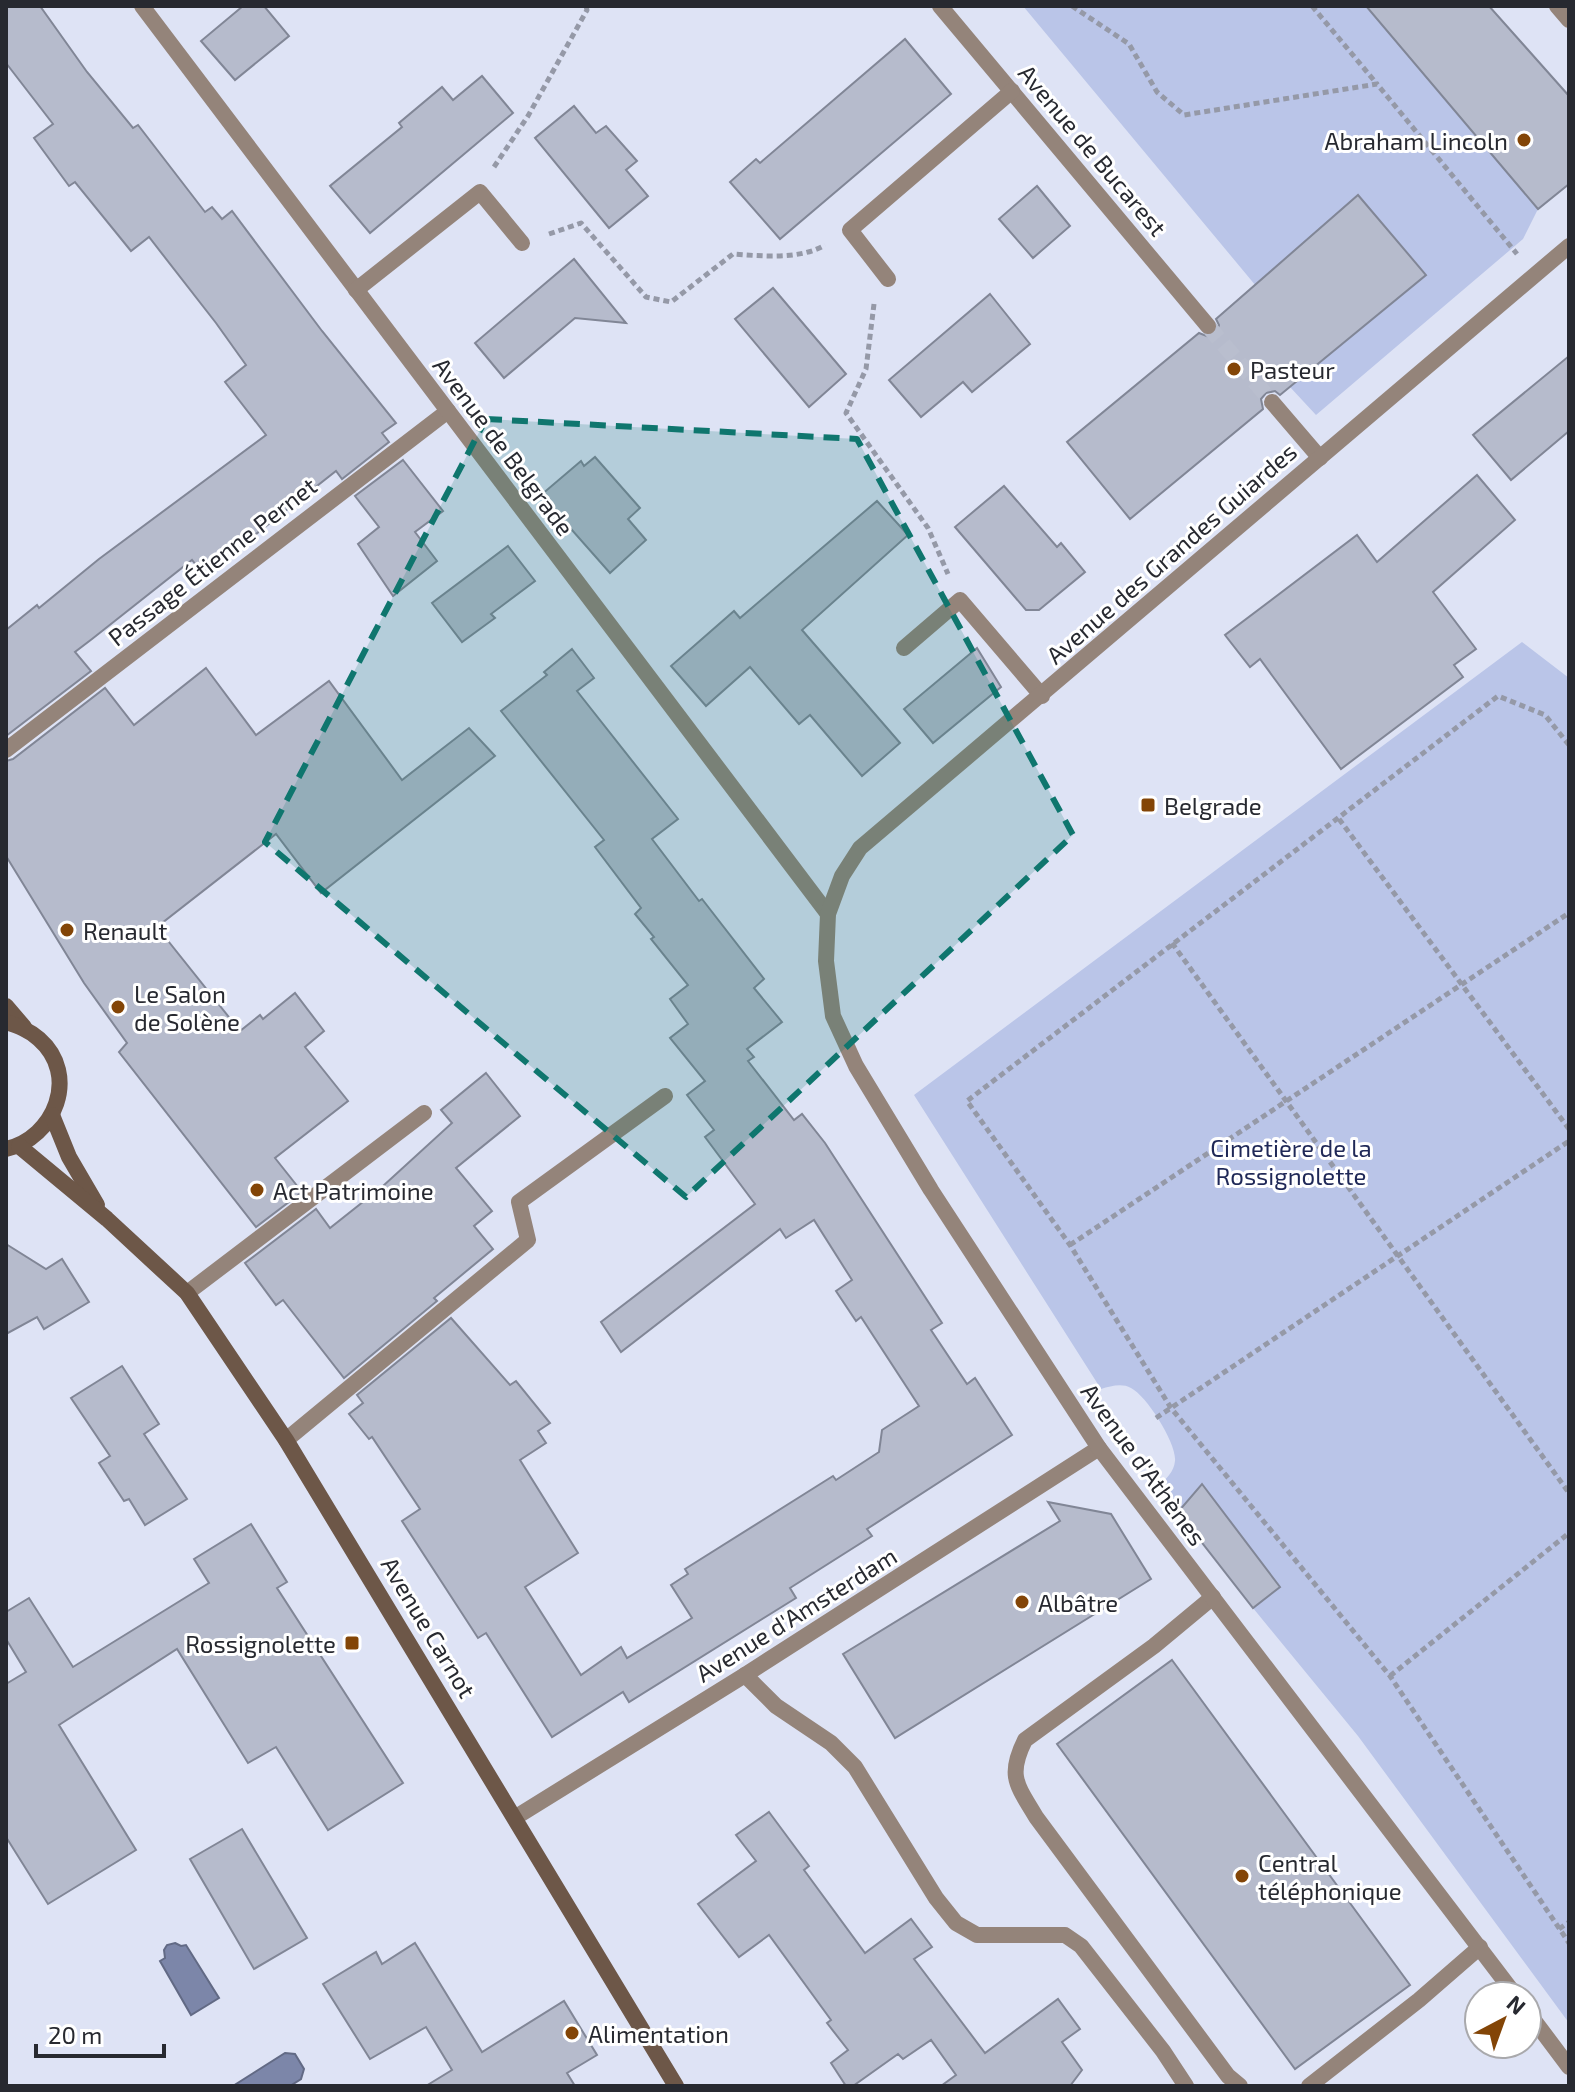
<svg xmlns="http://www.w3.org/2000/svg" width="1575" height="2092" font-family="'Exo 2',sans-serif">
  <rect width="100%" height="100%" fill="#dee3f5"/>
  <g fill="#bac5e8">
    <polygon points="1023,6 1366,6 1538,209 1523,239 1316,415 1290,387 1426,274 1402,246 1387,259 1371,239 1385,226 1358,195 1256,286"/>
    <path d="M1522,642L1569,678V2023L1358,1736L1253,1608L1158,1486C1166,1479 1174,1472 1175,1461C1177,1444 1147,1396 1131,1388C1122,1383 1111,1386 1101,1389L914,1095Z"/>
  </g>
  <g fill="#7c86a9" stroke="#626a85" stroke-width="2">
    <polygon points="175,1943 181,1946 186,1945 219,1998 191,2015 160,1961 165,1958 164,1950 167,1945"/>
    <polygon points="285,2053 295,2054 304,2069 301,2079 290,2086 233,2086"/>
  </g>
  <g fill="#b6bbcc" stroke="#818696" stroke-width="2">
    <polygon points="6,6 40,6 87,72 133,128 138,125 205,212 212,207 222,219 232,211 322,331 396,423 382,433 389,442 342,479 336,471 204,575 192,560 92,639 75,652 91,671 6,736 6,630 37,605 39,608 99,559 266,435 225,382 246,365 216,323 149,237 131,251 75,182 69,186 34,138 53,124 6,63"/>
    <polygon points="243,6 264,6 289,36 235,80 201,41"/>
    <polygon points="1366,6 1489,6 1569,96 1569,184 1538,209"/>
    <polygon points="905,39 951,94 780,239 730,182 756,159 760,163"/>
    <polygon points="482,76 513,113 370,233 330,186 402,127 399,123 442,87 453,100"/>
    <polygon points="574,106 596,133 606,126 637,161 626,170 648,196 609,228 535,138"/>
    <polygon points="1037,186 1070,226 1033,258 999,219"/>
    <polygon points="1358,195 1426,275 1280,395 1275,391 1266,393 1261,399 1263,409 1130,519 1067,442 1199,333 1209,337 1216,334 1219,325 1216,319"/>
    <polygon points="574,259 626,323 575,318 504,378 475,343"/>
    <polygon points="773,288 846,374 809,407 735,319"/>
    <polygon points="990,294 1030,344 972,392 963,382 921,417 889,380"/>
    <polygon points="1569,356 1569,431 1511,480 1473,435"/>
    <polygon points="595,457 640,508 628,519 646,540 610,573 541,495 581,461 584,466"/>
    <polygon points="403,460 443,511 415,532 437,561 393,596 358,544 379,527 355,496"/>
    <polygon points="1477,475 1515,520 1433,592 1476,649 1454,665 1463,677 1341,769 1260,659 1250,667 1225,635 1357,535 1377,562"/>
    <polygon points="1004,486 1057,547 1061,543 1085,572 1039,610 1026,610 955,527"/>
    <polygon points="877,501 908,535 802,630 900,743 862,776 810,715 799,724 750,667 706,706 671,666 734,611 740,618"/>
    <polygon points="508,546 535,581 491,614 495,618 462,642 432,603"/>
    <polygon points="977,648 1001,687 933,743 904,709"/>
    <polygon points="572,649 594,678 577,691 678,819 652,839 699,901 702,899 764,979 754,988 782,1022 747,1049 754,1057 748,1061 794,1120 802,1114 825,1143 942,1323 931,1330 967,1384 975,1378 1012,1435 867,1529 872,1536 790,1588 796,1598 629,1702 623,1692 552,1737 486,1633 478,1638 402,1521 420,1509 372,1437 369,1439 349,1414 363,1403 357,1395 451,1318 510,1385 516,1381 550,1423 538,1431 546,1443 520,1460 578,1553 525,1587 581,1675 621,1647 627,1658 692,1618 671,1585 688,1574 685,1569 833,1476 836,1480 879,1452 882,1430 919,1406 861,1317 856,1321 836,1291 852,1280 814,1220 786,1238 780,1229 621,1352 601,1322 755,1204 705,1137 714,1130 687,1095 705,1081 670,1038 688,1024 670,999 688,985 651,939 654,937 635,914 641,908 595,847 604,840 501,711 547,675 544,672"/>
    <polygon points="206,668 256,735 329,681 402,780 469,728 495,756 321,893 276,834 157,927 240,1031 260,1015 263,1019 295,993 324,1031 305,1047 348,1101 275,1158 302,1192 256,1227 119,1052 127,1043 84,983 6,856 6,761 13,759 105,688 134,725"/>
    <polygon points="486,1073 520,1116 456,1168 492,1211 474,1226 493,1249 434,1298 437,1301 344,1378 283,1300 276,1305 245,1263 316,1209 330,1228 383,1186 452,1123 441,1110"/>
    <polygon points="6,1244 46,1269 62,1259 89,1302 44,1329 37,1317 6,1334"/>
    <polygon points="122,1366 159,1424 144,1434 187,1499 145,1525 129,1499 124,1501 99,1463 110,1456 71,1398"/>
    <polygon points="1202,1484 1280,1587 1253,1608 1178,1512"/>
    <polygon points="1048,1502 1111,1514 1151,1579 895,1738 843,1654 1060,1521"/>
    <polygon points="251,1524 287,1582 277,1588 403,1783 328,1830 276,1747 248,1763 177,1649 59,1725 136,1850 48,1904 6,1837 6,1684 26,1672 6,1639 6,1612 29,1598 73,1667 209,1583 194,1559"/>
    <polygon points="1172,1660 1410,1985 1295,2069 1057,1744"/>
    <polygon points="769,1812 809,1866 804,1870 865,1953 911,1919 932,1947 914,1959 985,2053 1058,1999 1080,2029 1062,2042 1082,2070 1070,2086 941,2086 956,2075 931,2040 903,2059 898,2054 853,2086 846,2086 831,2063 848,2050 827,2023 831,2020 769,1935 739,1957 698,1904 756,1861 736,1835"/>
    <polygon points="242,1829 307,1938 254,1969 190,1859"/>
    <polygon points="415,1943 482,2052 564,2001 597,2055 567,2073 575,2086 426,2086 452,2070 426,2027 370,2059 323,1984 376,1952 382,1964"/>
  </g>
  <g fill="none" stroke-linecap="round" stroke-linejoin="round">
    <polyline stroke="#b9bece" stroke-width="16" stroke-dasharray="16 8" stroke-linecap="butt" points="1208,326 1272,402"/>
    <g stroke="#9599a7" stroke-width="5" stroke-dasharray="6 4" stroke-linecap="butt">
      <polyline points="1072,6 1129,44 1157,92 1184,115 1377,84 1517,254"/>
      <polyline points="1312,6 1377,84"/>
      <polyline points="494,167 528,116 587,10 586,6"/>
      <path d="M549,234L581,223L646,297L671,302L733,254C761,256 800,260 825,245"/>
      <polyline points="874,304 866,369 846,413 928,528 948,574"/>
      <polyline points="1569,745 1545,715 1498,696 967,1101 1070,1245 1171,1408 1390,1676 1569,1943"/>
      <polyline points="1339,819 1569,1129"/>
      <polyline points="1172,943 1569,1493"/>
      <polyline points="1070,1245 1569,913"/>
      <polyline points="1156,1418 1569,1141"/>
      <polyline points="1390,1676 1569,1533"/>
      <polyline points="1559,1929 1569,1922"/>
    </g>
    <g stroke="#94847a" stroke-width="16">
      <polyline points="6,750 448,411"/>
      <polyline points="187,1293 424,1113"/>
      <polyline points="286,1440 528,1240 519,1202 665,1096"/>
      <path d="M1213,1597L1154,1646L1025,1740C1007,1776 1017,1785 1036,1817L1228,2076L1240,2086"/>
      <polyline points="745,1675 776,1706 831,1743 855,1767 936,1898 956,1923 977,1935 1065,1935 1081,1946 1163,2051 1186,2086"/>
      <polyline points="1309,2086 1419,2000 1480,1947"/>
    </g>
    <g stroke="#94847a" stroke-width="16">
      <polyline points="142,6 828,914"/>
      <polyline points="940,6 1208,326"/>
      <polyline points="1557,6 1569,20"/>
      <polyline points="888,279 850,230 1012,91"/>
      <polyline points="356,290 480,192 522,243"/>
      <polyline points="1272,402 1320,458"/>
      <polyline points="904,648 960,600 1042,696"/>
      <polyline points="516,1817 745,1675 1099,1448"/>
      <polyline points="1516,1996 1099,1448 931,1190 856,1066 833,1016 826,961 828,914 842,876 860,848 1569,246"/>
      <polyline points="1527,2011 1569,2067"/>
    </g>
    <g stroke="#6d5748" stroke-width="16">
      <polyline points="6,1006 24,1027"/>
      <path d="M6,1022C18,1026 29,1030 39,1039C80,1075 55,1138 6,1149"/>
      <polyline points="52,1115 69,1157 97,1205"/>
      <polyline points="19,1146 107,1219 187,1293 286,1440 676,2086"/>
    </g>
  </g>
  <path fill="#0f766e" fill-opacity="0.2" stroke="#0f766e" stroke-width="6" stroke-dasharray="16 10" stroke-linejoin="round" d="M486,419L857,439L1073,835L686,1197L265,842Z"/>
  <g fill="#834507" stroke="#fff" stroke-width="3">
    <circle cx="1524" cy="140" r="8"/>
    <circle cx="1234" cy="369" r="8"/>
    <rect x="1140" y="797" width="16" height="16" rx="4"/>
    <circle cx="67" cy="930" r="8"/>
    <circle cx="118" cy="1007" r="8"/>
    <circle cx="257" cy="1190" r="8"/>
    <circle cx="1022" cy="1602" r="8"/>
    <rect x="344" y="1635" width="16" height="16" rx="4"/>
    <circle cx="1242" cy="1876" r="8"/>
    <circle cx="572" cy="2033" r="8"/>
  </g>
  <g text-anchor="middle" dominant-baseline="central" stroke-width="6" stroke-linejoin="round" paint-order="stroke">
    <g font-size="24" fill="#272930" stroke="#fff" text-anchor="start">
      <text x="1508" y="140" text-anchor="end">Abraham Lincoln</text>
      <text x="1250" y="369">Pasteur</text>
      <text x="1164" y="805">Belgrade</text>
      <text x="83" y="930">Renault</text>
      <text x="134" y="993">Le Salon<tspan x="134" dy="28">de Solène</tspan></text>
      <text x="273" y="1190">Act Patrimoine</text>
      <text x="1038" y="1602">Albâtre</text>
      <text x="336" y="1643" text-anchor="end">Rossignolette</text>
      <text x="1258" y="1862">Central<tspan x="1258" dy="28">téléphonique</tspan></text>
      <text x="588" y="2033">Alimentation</text>
    </g>
    <g font-size="24" fill="#272930" stroke="#fff">
      <text transform="translate(1093 150) rotate(50)">Avenue de Bucarest</text>
      <text transform="translate(504 446) rotate(53)">Avenue de Belgrade</text>
      <text transform="translate(1171 553) rotate(-41)">Avenue des Grandes Guiardes</text>
      <text transform="translate(212 561) rotate(-38)">Passage Étienne Pernet</text>
      <text transform="translate(1144 1464) rotate(54)">Avenue d'Athènes</text>
      <text transform="translate(796 1614) rotate(-32)">Avenue d'Amsterdam</text>
      <text transform="translate(429 1627) rotate(59)">Avenue Carnot</text>
    </g>
    <g font-size="24" fill="#1f2857" stroke="#fff">
      <text x="1291" y="1147">Cimetière de la<tspan x="1291" dy="28">Rossignolette</tspan></text>
    </g>
  </g>
  <rect width="1575" height="2092" fill="none" stroke="#272930" stroke-width="16"/>
  <g transform="translate(1503 2020) rotate(41)"><circle r="38" fill="#ffffff" stroke="#a9a9ac" stroke-width="2"/>
  <path d="M0-6L14 30L0 20L-14 30Z" fill="#834507"/>
  <text y="-12" font-size="22" font-weight="bold" text-anchor="middle" fill="#272930">N</text>
  </g>
  <path d="M36 2044v12h128v-12" fill="none" stroke="#272930" stroke-width="4"/>
  <text x="48" y="2044" font-size="24" fill="#272930" stroke="#ffffff" stroke-width="6" paint-order="stroke">20 m</text>
</svg>
